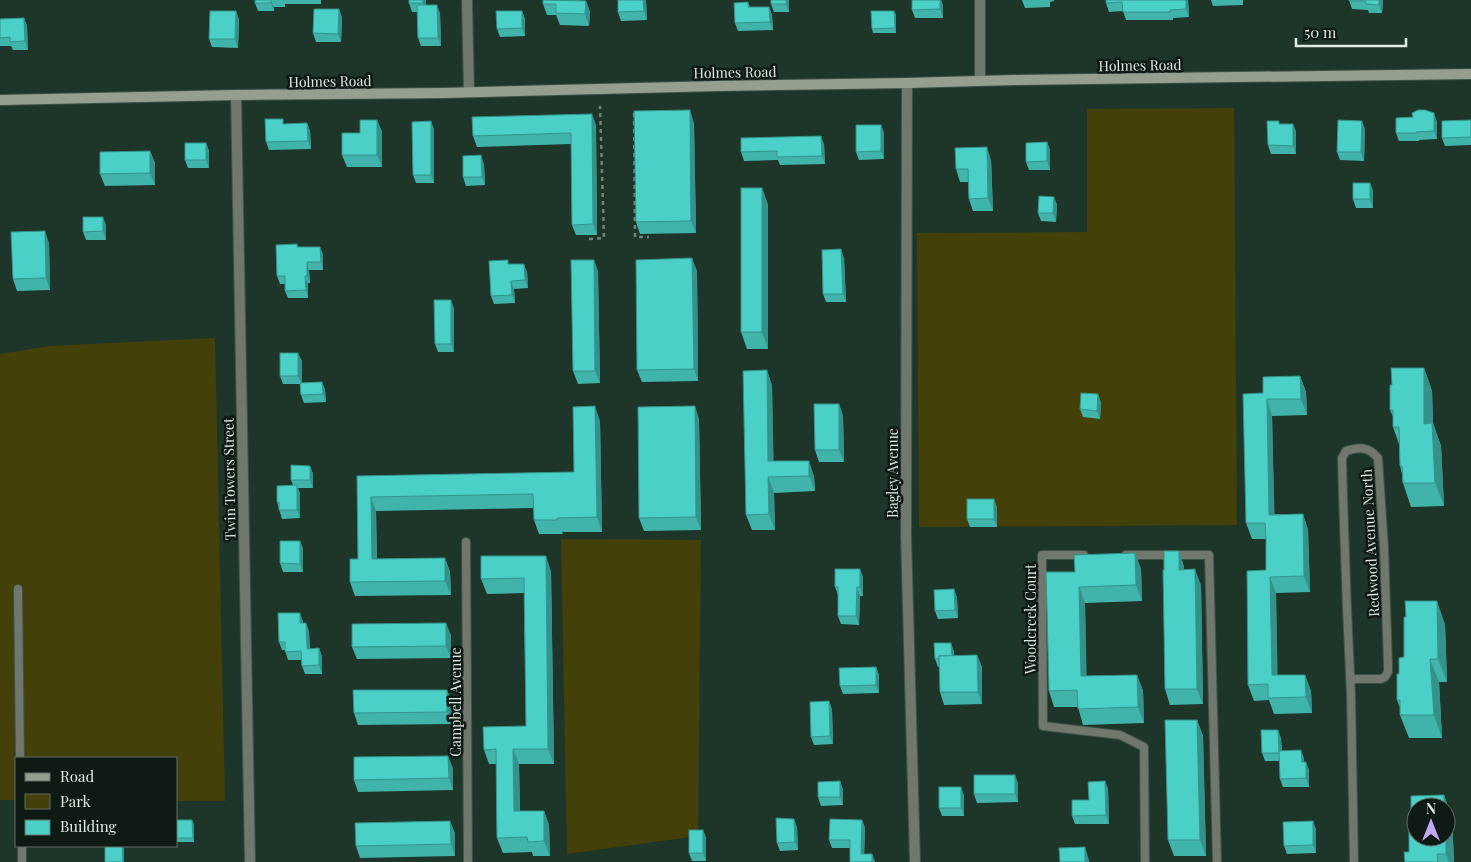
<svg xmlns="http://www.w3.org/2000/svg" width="1471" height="862" viewBox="0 0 1471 862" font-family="'Playfair Display',serif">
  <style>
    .green { fill: #434009 }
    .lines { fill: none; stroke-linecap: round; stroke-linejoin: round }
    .service-casing { stroke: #3d5247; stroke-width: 10 }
    .minor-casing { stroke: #3d5247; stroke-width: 12 }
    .secondary-casing { stroke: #3d5247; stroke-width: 12 }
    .path { stroke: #708379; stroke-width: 2.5; stroke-dasharray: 4 4; stroke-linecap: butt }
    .service { stroke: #70776d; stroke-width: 8 }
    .minor { stroke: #70776d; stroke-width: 10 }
    .secondary { stroke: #959f8f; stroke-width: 10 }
    .wall { fill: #40b3ab }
    .shaded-wall { fill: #34928b }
    .building { fill: #4bd0c7; stroke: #34928b }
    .labels { text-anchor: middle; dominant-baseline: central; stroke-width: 5; stroke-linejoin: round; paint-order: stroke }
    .street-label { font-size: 14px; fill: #ddebe3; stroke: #101a15 }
  </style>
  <rect width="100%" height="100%" fill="#1e3529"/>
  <g class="green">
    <path d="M1234,108l3,417 -318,2 -2,-294 170,-1v-123z"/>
    <path d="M215,338l10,463h-49v-43h-160v42h-16v-446l49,-8z"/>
    <path d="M561,539l140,1 -3,296 -131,18z"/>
  </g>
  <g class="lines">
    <defs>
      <g id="service">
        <path d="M466,542l2,320"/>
        <path d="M1084,555h-42l1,171 77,9 24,12 1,115"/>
        <path d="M1126,555h83l8,307"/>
        <path d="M18,589l2,169"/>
        <path d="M1350,679h31l4,-2 3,-5v-8l-4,-117 -6,-89c-10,-12 -19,-11 -32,-7l-4,7c2,79 5,159 9,238l3,166"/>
        <path d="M22,846v16"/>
      </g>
      <g id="minor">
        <path d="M467,0l2,92"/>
        <path d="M980,81v-81"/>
        <path d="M907,83l-1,452 9,327"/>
        <path d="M236,95l14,767"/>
      </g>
      <path id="secondary" d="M0,100l236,-5 208,-2 274,-7 189,-3 108,-3 456,-6"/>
    </defs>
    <use href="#service" class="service-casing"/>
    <use href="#minor" class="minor-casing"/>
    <use href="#secondary" class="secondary-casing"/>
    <g class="path">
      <path d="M634,113l1,124h14"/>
      <path d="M589,239l15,-1 -4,-132"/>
    </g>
    <use href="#service" class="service"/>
    <use href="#minor" class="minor"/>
    <use href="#secondary" class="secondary"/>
  </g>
  <g class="wall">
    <path d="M255,0h66v4h-36v3h-11v4h-16l-3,-8z"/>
    <path d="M409,0h17v5l14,8 1,33h-20l-3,-8 -1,-26h-5l-3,-9z"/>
    <path d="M574,0l12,1 4,11 -1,14 -29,-1 -4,-10h-9l-4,-11z"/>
    <path d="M646,0l1,20 -26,1 -3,-9z"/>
    <path d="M789,0v12h-15l-3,-8z"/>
    <path d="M912,0h29l2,6v12h-28l-3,-8z"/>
    <path d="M1022,0h32v1l-4,1v5l-25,1z"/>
    <path d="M1106,0h82l1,17 -16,1v2h-47l-3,-9 -14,1 -3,-9z"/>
    <path d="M1211,0h32v5l-30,1z"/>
    <path d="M1349,0h34l-1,13h-13l-1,-3 -16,-1z"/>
    <path d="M748,2l2,5h19l3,8 1,15 -35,1 -3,-8z"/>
    <path d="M339,9l3,9 -1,24h-25l-3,-9z"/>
    <path d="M236,11l3,9 -1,28 -26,-1 -3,-8z"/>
    <path d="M522,11l3,8v17l-25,1 -3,-8z"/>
    <path d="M894,11l2,4v18h-23l-1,-4z"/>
    <path d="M24,18l3,8 1,24h-15l-2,-4h-11v-27z"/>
    <path d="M1413,117l24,5v17l-18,1v1h-20l-3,-8z"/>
    <path d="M377,120l5,12v35h-35l-5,-12 18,-22z"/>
    <path d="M1471,120v25l-26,1 -3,-8z"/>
    <path d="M431,121l3,9v53h-18l-3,-8z"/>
    <path d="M307,123l3,8 1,18 -42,1 -3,-8 19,-18z"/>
    <path d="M694,123l2,110 -56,1 -4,-12z"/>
    <path d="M1280,124h13l3,8v22h-25l-3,-9z"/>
    <path d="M596,125l1,110h-21l-4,-10 -1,-81 -94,3 -4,-11z"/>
    <path d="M881,125l3,8v26l-25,1 -3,-8z"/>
    <path d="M1365,129l-1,32 -24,-1 -3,-8z"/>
    <path d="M1047,142l3,8v20h-21l-3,-8z"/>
    <path d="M206,143l3,8v17h-21l-3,-8z"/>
    <path d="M824,144l1,20 -45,1 -2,-5 -34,1 -3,-9z"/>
    <path d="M150,151l5,12v22l-50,1 -5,-12z"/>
    <path d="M991,160l2,51h-20l-4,-12 -1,-17h-8l-4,-13z"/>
    <path d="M484,164l1,21 -19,1 -3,-9z"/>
    <path d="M1370,183l3,8v17h-17l-3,-9z"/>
    <path d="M762,188l6,17v144h-21l-6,-17z"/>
    <path d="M1054,197l3,8 -1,17 -15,-1 -3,-8z"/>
    <path d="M106,225v15h-20l-3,-8z"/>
    <path d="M49,243l1,47 -33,1 -4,-12z"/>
    <path d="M297,244l1,3 25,7v16h-14l1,13h-2v15h-20l-3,-7v-7h-5l-3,-8z"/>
    <path d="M844,258l2,44h-20l-3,-8z"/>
    <path d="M594,260l4,12 2,111 -22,1 -5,-13z"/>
    <path d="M510,264l17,8 1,16 -14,1 1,14 -21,1 -3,-8z"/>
    <path d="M697,271l1,110 -56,1 -5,-12z"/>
    <path d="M454,308v44h-16l-3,-8z"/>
    <path d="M302,361v22l20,-1 3,8 1,12 -22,1 -3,-8 -1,-11h-17l-3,-8z"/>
    <path d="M1424,368l8,23 1,32 8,23 3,60 -33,1 -8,-24 -1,-9 -2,-8 -1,-22 -6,-17v-10l-3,-7 2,-25z"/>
    <path d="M767,370l5,16 1,75 41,15 1,15 -41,2 1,37h-23l-6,-15z"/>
    <path d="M1300,376l6,16 1,23 -35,1 2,98h29l5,16 2,62 -34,1 1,82h28l6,16 1,22 -38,1 -5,-14 -15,1 -6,-16 18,-115v-31h-14l-6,-16 17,-130z"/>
    <path d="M1101,402l-1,17 -17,-2 -3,-8z"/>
    <path d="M839,404l4,12 1,46h-25l-4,-12z"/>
    <path d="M699,419l2,111 -57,1 -5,-13z"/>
    <path d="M600,421l2,111h-40l1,2h-24l-5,-14v-12l-158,3 1,48 68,-1 5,14 1,23 -96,1 -5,-14 8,-23 -1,-83 217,-4z"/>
    <path d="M310,466l3,8v14h-15l2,6v24l-18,1 -5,-17 16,-17 -2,-5z"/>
    <path d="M997,507v20h-27l-3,-8z"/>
    <path d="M300,541l3,8v23h-20l-3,-9z"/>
    <path d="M1179,551l5,16v3l17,15 2,119 -33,1 -5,-16 -1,-119z"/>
    <path d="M1135,553l6,16 1,32 -57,2 1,73 51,-1 6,16 1,32 -61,2 -5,-18h-24l-5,-16 26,-119z"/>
    <path d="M551,571l3,193h-35l1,47h24l5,14 1,31h-17l-1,-4 -29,1 -6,-15 -1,-74h-7l-5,-14 42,-24 -2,-133 -37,1 -6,-15z"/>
    <path d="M863,577v19h-3l-1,29 -18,-1 -3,-8v-21l-3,-8z"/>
    <path d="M954,589l3,9 1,20 -20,1 -3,-8z"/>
    <path d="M303,621v2h3l3,9 1,17 9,-1 3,9v17h-17l-3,-8 -1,-6h-13l-3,-10h-3l-3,-8z"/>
    <path d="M1445,624l2,58h-8l3,56h-33l-9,-23v-7l-3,-8 2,-26 5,-17z"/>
    <path d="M451,635v23l-94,1 -5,-12z"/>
    <path d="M954,651v5l23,-1 5,12v37l-38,1 -4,-13v-25h-2l-3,-8z"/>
    <path d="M876,667l3,8v18l-36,1 -3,-8z"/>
    <path d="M829,701l3,9 1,34 -19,1 -3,-8z"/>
    <path d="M452,702v22l-94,1 -4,-12z"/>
    <path d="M1197,720l6,16 3,120h-32l-6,-16z"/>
    <path d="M1281,738l1,13 22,7v4l5,8v17h-26l-3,-8v-18h-15l-3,-8z"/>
    <path d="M453,768v22l-95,2 -4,-12z"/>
    <path d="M840,781l3,9v15l-22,1 -3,-9z"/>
    <path d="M1105,781l3,8 1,35h-34l-3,-8 17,-16z"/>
    <path d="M1018,783v19l-41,1 -3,-9z"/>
    <path d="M964,795v21h-22l-3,-8z"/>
    <path d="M1444,795l8,23 2,44h-49l4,-10 2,-40z"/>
    <path d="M176,820l18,4v18h-18z"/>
    <path d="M862,820l3,8 -1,26h8l3,8h-25v-14h-18l-3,-8z"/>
    <path d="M450,821l5,13v22l-95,2 -4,-12z"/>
    <path d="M1313,821l3,9v23l-29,1 -3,-8z"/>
    <path d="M797,827l1,23 -18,1 -3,-8z"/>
    <path d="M703,830l3,8v23h-14l-3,-8z"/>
  </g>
  <g class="shaded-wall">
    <path d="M271,0l3,7v4l-3,-8z"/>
    <path d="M423,0h3v11l-3,-8z"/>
    <path d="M643,0h3l1,20 -3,-9z"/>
    <path d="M786,0h3v12l-3,-8z"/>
    <path d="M940,0h1l2,6v12l-3,-9z"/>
    <path d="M1186,0h2l1,17 -3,-8z"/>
    <path d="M1379,0h4l-1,13 -3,-8z"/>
    <path d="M586,1l4,11 -1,14 -4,-12z"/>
    <path d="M437,5l3,8 1,33 -3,-8z"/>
    <path d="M769,7l3,8 1,15 -3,-8z"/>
    <path d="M339,9l3,9 -1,24 -3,-8z"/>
    <path d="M236,11l3,9 -1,28 -3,-9z"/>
    <path d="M522,11l3,8v17l-3,-8z"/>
    <path d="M894,11l2,4v18l-1,-5z"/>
    <path d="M24,18l3,8 1,24 -3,-9z"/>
    <path d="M690,110l4,13 2,110 -5,-12z"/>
    <path d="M1434,113l3,9v17l-3,-8z"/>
    <path d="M592,114l4,11 1,110 -4,-11z"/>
    <path d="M377,120l5,12v35l-5,-12z"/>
    <path d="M431,121l3,9v53l-3,-8z"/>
    <path d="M1362,121l3,8 -1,32 -3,-9z"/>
    <path d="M307,123l3,8 1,18 -3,-8z"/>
    <path d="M1293,124l3,8v22l-3,-8z"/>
    <path d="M881,125l3,8v26l-3,-8z"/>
    <path d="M821,136l3,8 1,20 -3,-8z"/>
    <path d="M1047,142l3,8v20l-3,-9z"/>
    <path d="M206,143l3,8v17l-3,-8z"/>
    <path d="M987,147l4,13 2,51 -5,-13z"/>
    <path d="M150,151l5,12v22l-5,-12z"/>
    <path d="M481,155l3,9 1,21 -3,-8z"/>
    <path d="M1370,183l3,8v17l-3,-9z"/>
    <path d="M762,188l6,17v144l-6,-17z"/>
    <path d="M1054,197l3,8 -1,17 -3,-9z"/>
    <path d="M103,217l3,8v15l-3,-9z"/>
    <path d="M45,231l4,12 1,47 -4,-12z"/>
    <path d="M320,247l3,7v16l-2,-8z"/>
    <path d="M841,249l3,9 2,44 -3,-8z"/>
    <path d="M692,258l5,13 1,110 -4,-12z"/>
    <path d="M594,260l4,12 2,111 -5,-12z"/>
    <path d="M307,262l2,8 1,13 -3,-7z"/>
    <path d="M524,264l3,8 1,16 -3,-8z"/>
    <path d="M305,276l3,7v15l-2,-8z"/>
    <path d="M511,281l3,8 1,14 -3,-8z"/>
    <path d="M451,300l3,8v44l-3,-8z"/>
    <path d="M298,353l4,8v23l-4,-8z"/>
    <path d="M1424,368l8,23 1,32 8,23 3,60 -9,-23 -11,-59z"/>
    <path d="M767,370l5,16 2,91 -6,-16z"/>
    <path d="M1300,376l6,16 1,23 -6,-16z"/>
    <path d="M322,382l3,8 1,12 -3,-8z"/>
    <path d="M1098,394l3,8 -1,17 -3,-8z"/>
    <path d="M1267,399l5,17 3,115 -6,-16z"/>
    <path d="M839,404l4,12 1,46 -5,-12z"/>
    <path d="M595,406l5,15 2,111 -5,-15z"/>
    <path d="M695,406l4,13 2,111 -5,-13z"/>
    <path d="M809,461l5,15 1,15 -6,-15z"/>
    <path d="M310,466l3,8v14l-3,-8z"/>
    <path d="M768,477l6,16 1,37 -6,-16z"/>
    <path d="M297,485l3,9v24l-3,-8z"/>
    <path d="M371,497l5,14 1,62 -5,-14z"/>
    <path d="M994,499l3,8v20l-3,-8z"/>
    <path d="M1303,514l5,16 2,62 -6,-16z"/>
    <path d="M300,541l3,8v23l-3,-8z"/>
    <path d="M1179,551l5,16v18l-5,-15z"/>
    <path d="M1135,553l6,16 1,32 -6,-16z"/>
    <path d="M546,556l5,15 3,193 -6,-15z"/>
    <path d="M445,558l5,14 1,23 -6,-14z"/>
    <path d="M860,569l3,8v19l-3,-9z"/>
    <path d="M1195,569l6,16 2,119 -6,-15z"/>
    <path d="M1270,577l6,16 2,98 -6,-16z"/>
    <path d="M857,587l3,9 -1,29 -3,-9z"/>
    <path d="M1079,587l6,16 2,89 -6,-16z"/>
    <path d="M954,589l3,9 1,20 -3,-8z"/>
    <path d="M1437,601l8,23 2,58 -9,-23z"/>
    <path d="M300,613l3,8v11l-3,-9z"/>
    <path d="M306,623l3,9 1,25 -3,-8z"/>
    <path d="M446,623l5,12v23l-5,-12z"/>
    <path d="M951,643l3,8 1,15 -3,-8z"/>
    <path d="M319,648l3,9v17l-3,-9z"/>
    <path d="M977,655l5,12v37l-4,-12z"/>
    <path d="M1430,659l9,23 3,56 -8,-23z"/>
    <path d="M876,667l3,8v18l-3,-8z"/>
    <path d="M1137,675l6,16 1,32 -6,-16z"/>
    <path d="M1305,675l6,16 1,22 -6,-16z"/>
    <path d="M447,690l5,12v22l-5,-12z"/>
    <path d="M829,701l3,9 1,34 -3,-8z"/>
    <path d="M1197,720l6,16 3,120 -6,-16z"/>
    <path d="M1278,730l3,8 1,23 -3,-8z"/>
    <path d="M513,749l6,15 1,62 -6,-15z"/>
    <path d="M1301,750l3,8 1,12 -3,-8z"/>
    <path d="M448,756l5,12v22l-4,-12z"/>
    <path d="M1306,762l3,8v17l-3,-9z"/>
    <path d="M1015,775l3,8v19l-3,-8z"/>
    <path d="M840,781l3,9v15l-3,-8z"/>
    <path d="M1105,781l3,8 1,35 -3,-9z"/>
    <path d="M961,787l3,8v21l-3,-8z"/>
    <path d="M1444,795l8,23 2,44h-5l-3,-8v-47h-2z"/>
    <path d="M544,811l5,14 1,31 -6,-15z"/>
    <path d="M794,819l3,8 1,23 -3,-8z"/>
    <path d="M192,820l2,4v18l-1,-4z"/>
    <path d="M862,820l3,8 -1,34 -3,-8z"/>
    <path d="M450,821l5,13v22l-4,-12z"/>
    <path d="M1313,821l3,9v23l-3,-8z"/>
    <path d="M703,830l3,8v23l-3,-8z"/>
    <path d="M122,846h2v16h-1z"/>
    <path d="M1085,847l4,13v2h-4z"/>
    <path d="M872,854l3,8h-3z"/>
  </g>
  <g class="building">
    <rect x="255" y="0" width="16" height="3"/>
    <rect x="409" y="0" width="14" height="3"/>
    <path d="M543,0l43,1 -1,13 -29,-1v-9h-13z"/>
    <path d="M618,0h25l1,11 -26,1z"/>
    <rect x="771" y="0" width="15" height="4"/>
    <path d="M912,0h28v9l-28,1z"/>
    <path d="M1106,0h80v9l-16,1v2h-47l-1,-10 -16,1z"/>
    <path d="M1349,0h30v5l-13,-1v-3h-17z"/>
    <path d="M748,2v5h21l1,15 -35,1 -1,-20z"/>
    <path d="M417,5h20l1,33h-20z"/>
    <path d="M314,9h25l-1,25 -25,-1z"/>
    <path d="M210,11h26l-1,28h-26z"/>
    <path d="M496,11h26v17l-25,1z"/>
    <path d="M871,11h23l1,17 -23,1z"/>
    <path d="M24,18l1,23 -15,1v-5l-10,1v-19z"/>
    <path d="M690,110l1,111 -55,1 -2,-111z"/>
    <path d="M1418,110h7l9,3v18l-18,1v1h-20v-15l17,-1 -1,-4z"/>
    <path d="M592,114l1,110 -21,1 -1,-92 -98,3 -1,-19z"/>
    <path d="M265,119h18v5l24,-1 1,18 -42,1z"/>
    <path d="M360,120h17v35h-35v-22h18z"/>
    <path d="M1338,120l24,1 -1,31h-24z"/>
    <path d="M1471,120v17l-29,1v-17z"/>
    <path d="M431,121v54h-18l-1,-53z"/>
    <path d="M1267,121h12v3h14v22l-25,-1z"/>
    <path d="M856,125h25v26l-25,1z"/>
    <path d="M821,136l1,20 -45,1v-6l-36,1v-14z"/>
    <path d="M1047,142v19l-21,1v-19z"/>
    <rect x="185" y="143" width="21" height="17"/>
    <path d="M987,147l1,51 -19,1 -1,-30h-12l-1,-21z"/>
    <path d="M150,151v22l-50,1v-22z"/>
    <path d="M481,155l1,22h-19v-21z"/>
    <rect x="1353" y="183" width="17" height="16"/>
    <rect x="741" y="188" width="21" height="144"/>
    <path d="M1039,196l15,1 -1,16h-15z"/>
    <path d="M83,217h20v14l-20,1z"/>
    <path d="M45,231l1,47 -33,1 -2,-47z"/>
    <path d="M297,244v3h23l1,15h-14v14h-2l1,14 -21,1v-15h-8l-1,-31z"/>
    <path d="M841,249l2,45h-20l-1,-44z"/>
    <path d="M692,258l2,111 -57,1 -1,-110z"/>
    <path d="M508,260v4h16l1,16 -14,1 1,14 -21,1 -2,-35z"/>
    <path d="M571,260h23l1,111h-22z"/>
    <path d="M434,300h17v44h-16z"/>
    <rect x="280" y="353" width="18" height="23"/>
    <path d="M1391,368h33v56l8,-1 3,60h-32l-1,-17h-2l-1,-39h-6v-17h-3v-25h2z"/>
    <path d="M767,370l1,91h41v15l-41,1 1,37 -23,1 -3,-144z"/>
    <path d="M1300,376l1,23h-34l2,116 34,-1 1,62 -34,1 2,98h33l1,22 -38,1v-14l-20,1 -1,-114 19,-1v-32l-1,-15h-19l-3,-129 20,-1v-16z"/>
    <path d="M322,382l1,12 -22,1 -1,-12z"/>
    <path d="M1081,393l17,1 -1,17 -17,-2z"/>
    <path d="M814,404h25v46h-24z"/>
    <path d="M595,406l2,111 -40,1v2h-23l-1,-26 -162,3 1,62 73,-1v23l-95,1v-23h8l-1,-83 217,-4 -1,-65z"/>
    <path d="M695,406l1,111 -57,1 -1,-111z"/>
    <path d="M291,465l19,1v14h-19z"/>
    <path d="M297,485v25h-18v-8h-2v-16z"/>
    <rect x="967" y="499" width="27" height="20"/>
    <path d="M280,541h20v23l-20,-1z"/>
    <path d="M1164,551h15v19l16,-1 2,120h-32l-2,-119h1z"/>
    <path d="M1135,553l1,32 -57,2 2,89 56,-1 1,32 -60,2 -1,-19 -28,1 -3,-119h29l-1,-17z"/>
    <path d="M481,556h65l2,193h-35l1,62h30v30l-16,1 -1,-5 -30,1 -1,-89 -12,1 -1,-23 43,-1 -2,-148 -43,1z"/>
    <path d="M835,569h25v18h-3l-1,29h-18v-29h-3z"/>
    <path d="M954,589l1,21 -20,1 -1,-21z"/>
    <path d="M1405,601h32l1,58h-8l4,56h-34v-15h-3v-26h2v-16l5,-1v-40h2z"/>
    <path d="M278,613h22v10h6l1,26 12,-1v17l-17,1 -1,-15 -16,1v-10h-6z"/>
    <path d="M446,623v23l-94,1v-23z"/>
    <path d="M934,643h17l1,13h-13v2l-4,1z"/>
    <path d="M977,655l1,37h-38l-1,-36z"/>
    <path d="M876,667v18l-36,1 -1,-18z"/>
    <path d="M353,690h94v22l-93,1z"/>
    <path d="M829,701l1,35 -19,1 -1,-35z"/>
    <path d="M1165,720h32l3,120h-32z"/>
    <path d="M1261,730h17l1,23h-17z"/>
    <path d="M1301,750l1,12h4v16l-26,1 -1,-28z"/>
    <path d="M448,756l1,22 -95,2v-23z"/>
    <rect x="974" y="775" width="41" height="19"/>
    <path d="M840,781v16h-22v-15z"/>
    <path d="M1105,781l1,34 -34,1v-16h17l-1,-18z"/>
    <rect x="939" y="787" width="22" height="21"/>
    <path d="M1444,795v12h-28v30h30v17h-9l1,8h-33l-1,-10h5v-39l2,-1v-16z"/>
    <path d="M776,818l18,1 1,23 -18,1z"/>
    <path d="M830,819l32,1 -1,34h11v8h-22v-22h-21z"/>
    <path d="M176,820h16l1,18h-17z"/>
    <path d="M450,821l1,23 -95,2 -1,-23z"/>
    <path d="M1313,821v24l-29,1 -1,-24z"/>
    <rect x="689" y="830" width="14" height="23"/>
    <path d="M105,846h17l1,16h-18z"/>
    <path d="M1085,847v15h-25l-1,-14z"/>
  </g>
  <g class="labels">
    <g class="street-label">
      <text transform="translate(1140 65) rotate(-1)">Holmes Road</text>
      <text transform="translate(735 72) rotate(-1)">Holmes Road</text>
      <text transform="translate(330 81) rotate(-1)">Holmes Road</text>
      <text transform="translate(892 473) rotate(-90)">Bagley Avenue</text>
      <text transform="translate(229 479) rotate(-91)">Twin Towers Street</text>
      <text transform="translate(1370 543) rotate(-93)">Redwood Avenue North</text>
      <text transform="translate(1030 619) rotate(-90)">Woodcreek Court</text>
      <text transform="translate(455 702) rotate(-90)">Campbell Avenue</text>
    </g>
  </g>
  <rect x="15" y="757" width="162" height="90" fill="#101a15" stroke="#626e67"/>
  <rect x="25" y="773" width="25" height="8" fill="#959f8f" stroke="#626e67"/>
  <text x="60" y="782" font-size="15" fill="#ddebe3">Road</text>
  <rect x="25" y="794" width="25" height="15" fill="#434009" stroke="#626e67"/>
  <text x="60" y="807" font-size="15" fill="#ddebe3">Park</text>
  <rect x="25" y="820" width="25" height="15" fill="#4bd0c7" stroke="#626e67"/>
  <text x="60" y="832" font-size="15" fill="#ddebe3">Building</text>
  <g transform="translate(1431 822)"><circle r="24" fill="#101a15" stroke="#626e67"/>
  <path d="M0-4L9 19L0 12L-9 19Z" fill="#c1a8f3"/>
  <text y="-8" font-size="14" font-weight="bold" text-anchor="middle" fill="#ddebe3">N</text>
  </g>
  <path d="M1296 38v8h110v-8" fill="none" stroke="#ddebe3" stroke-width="2.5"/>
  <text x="1304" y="38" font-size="15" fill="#ddebe3" stroke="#101a15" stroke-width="4" paint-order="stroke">50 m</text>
</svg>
